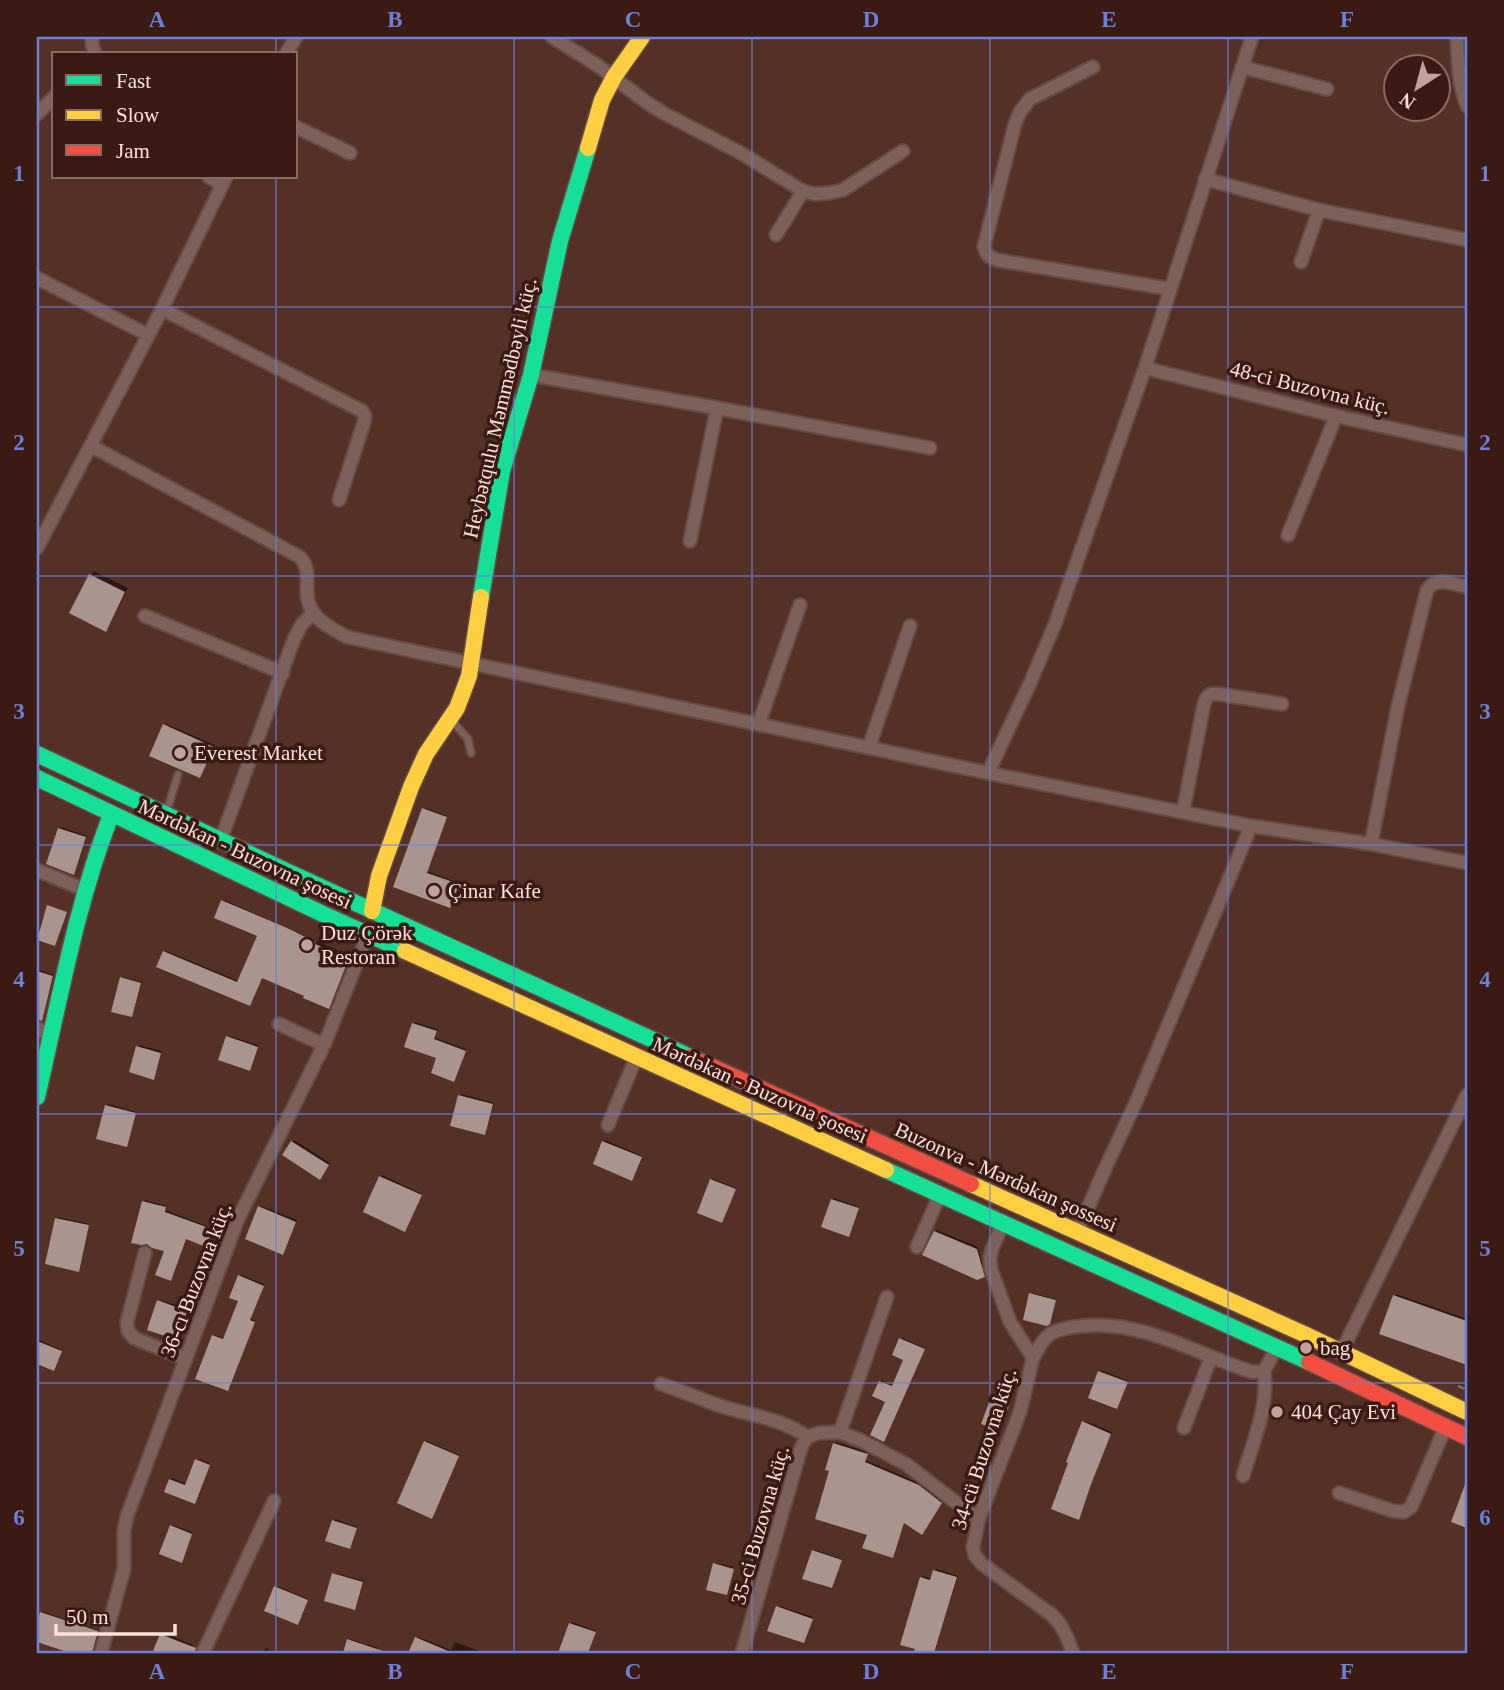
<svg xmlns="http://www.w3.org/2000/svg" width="1504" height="1690" viewBox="0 0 1504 1690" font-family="Georgia,serif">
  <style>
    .shadow { fill: #0007 }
    .building { fill: #a9948e }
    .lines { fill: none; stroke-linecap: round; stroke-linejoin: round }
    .lane-casing { stroke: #664b44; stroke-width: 10 }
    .street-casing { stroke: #664b44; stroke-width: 16 }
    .fast-casing { stroke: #664b44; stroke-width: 19 }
    .slow-casing { stroke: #664b44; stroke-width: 19 }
    .jam-casing { stroke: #664b44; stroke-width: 19 }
    .path { stroke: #856c66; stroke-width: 2.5; stroke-dasharray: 7 3.5; stroke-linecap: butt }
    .lane { stroke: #7c6059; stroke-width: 6 }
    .street { stroke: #7c6059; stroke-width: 12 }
    .fast { stroke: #16e098; stroke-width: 16 }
    .slow { stroke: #ffcf43; stroke-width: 16 }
    .jam { stroke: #f24e42; stroke-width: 16 }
    .grid { fill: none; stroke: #6b81d9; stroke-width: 2; stroke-opacity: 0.55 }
    .poi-dot { fill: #c2a39b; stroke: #3a1a12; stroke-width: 2.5 }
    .labels { text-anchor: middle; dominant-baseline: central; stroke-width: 7; stroke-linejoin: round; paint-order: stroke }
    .street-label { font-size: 21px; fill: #fce1da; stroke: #3a1a12 }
    .poi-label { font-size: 21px; fill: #fce1da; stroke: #3a1a12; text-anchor: start }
    .neatline { fill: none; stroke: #6b81d9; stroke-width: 2.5 }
    .grid-label { font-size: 23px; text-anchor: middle; font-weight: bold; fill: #6b81d9 }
  </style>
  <rect width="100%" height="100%" fill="#553026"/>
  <g class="shadow">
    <path d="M94,571l34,17 -19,38 -4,3 -14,-54z"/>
    <path d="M166,724l49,21 -15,31 -35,-51z"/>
    <path d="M425,808l22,8 -20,55 32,12 -8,21 -56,-18z"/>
    <path d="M61,827l26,9 -12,36 -16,-43z"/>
    <path d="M224,900l126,56 -20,49 -68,-29 -11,27 -87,-51 2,-1 73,30 20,-46 -37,-34z"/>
    <path d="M37,969l17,6 -12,44 -5,-1z"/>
    <path d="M123,977l19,5 -10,33 -10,-37z"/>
    <path d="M415,1022l23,8 -3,8 31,11 -11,29 -41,-54z"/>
    <path d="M229,1036l29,9 -7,23 -23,-31z"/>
    <path d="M139,1045l23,6 -7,25 -24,-5z"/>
    <path d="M461,1094l33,9 -10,30 -24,-37z"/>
    <path d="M108,1104l28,8 -9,33 -20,-39z"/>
    <path d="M294,1140l36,23 -10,14 -35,-22z"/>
    <path d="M605,1140l37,16 -9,21 -29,-35z"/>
    <path d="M382,1175l40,19 -16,35 -41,-17z"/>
    <path d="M713,1179l23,9 -13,32 -11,-40z"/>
    <path d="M834,1198l25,9 -9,27 -18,-35z"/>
    <path d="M145,1200l21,6 -1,4 47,18 -5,15 -21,-5 -20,12 -22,-48z"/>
    <path d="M261,1206l36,14 -13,31 -24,-44z"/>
    <path d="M58,1217l31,7 -10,44 -22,-49z"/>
    <path d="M937,1230l41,17 7,27 -1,2 -49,-44z"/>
    <path d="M241,1275l23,9 -14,35 5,1 -26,68 -16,-52 2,-1 10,4 15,-39v-24z"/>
    <path d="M1032,1293l24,6 -5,22 -20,-27z"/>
    <path d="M1396,1294l71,25v44l-86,-30z"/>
    <path d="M160,1300l28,9 -11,29 -18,-37z"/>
    <path d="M902,1338l23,10 -40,91 2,-38 -7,-19 1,-2 13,6 11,-27 -4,-20z"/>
    <path d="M37,1339l25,11 -9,19 -16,-7z"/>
    <path d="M1101,1370l27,11 -10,25 -28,-9z"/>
    <path d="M994,1396l16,6 -10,25 -17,-4z"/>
    <path d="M1085,1421l27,11 -21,51 -8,-61z"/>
    <path d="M427,1441l32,14 -26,60 -8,-73z"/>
    <path d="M836,1442l32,10 -3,8 56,24 21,17 -19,30 -19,-9 -35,12 -38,-64z"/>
    <path d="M198,1459l12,4 -14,38 -26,-21 2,-2 15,6z"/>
    <path d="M335,1519l22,8 -7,20 -16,-26z"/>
    <path d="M173,1525l19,7 -9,27 -12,-33z"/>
    <path d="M815,1550l27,9 -10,27 -19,-35z"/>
    <path d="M716,1563l18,4 -8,26 -11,-29z"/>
    <path d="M936,1569l22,7 -24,77h-19l7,-75 1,-2 9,3z"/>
    <path d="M335,1573l29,8 -8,26 -23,-33z"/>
    <path d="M277,1586l31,13 -9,22 -23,-34z"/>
    <path d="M779,1606l34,11 -9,24 -27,-34z"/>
    <path d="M43,1612l55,18 -6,23h-17l-38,-12v-13z"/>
    <path d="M572,1622l24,9 -8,22h-18l-9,-3z"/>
    <path d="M163,1633l30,12 -3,8h-36z"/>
    <path d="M418,1637l33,13 4,-8 22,8 -1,3h-66z"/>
    <path d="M350,1639l28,9 -2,5h-31z"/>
    <path d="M266,1648l10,5h-14z"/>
  </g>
  <g class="building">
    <path d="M89,574l36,18 -19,40 -37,-19z"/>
    <path d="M163,724l51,23 -14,31 -51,-22z"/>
    <path d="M422,808l25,9 -20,56 32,11 -9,24 -57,-21z"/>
    <path d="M58,828l28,9 -12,38 -28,-11z"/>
    <path d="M221,900l64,27 31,15 -1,2 34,14 -20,51 -26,-11 1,-2 -42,-18 -12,28 -94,-39 7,-16 74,31 20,-46 -43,-18z"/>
    <path d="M47,905l20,7 -12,34 -18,-6z"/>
    <path d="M37,971l16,5 -11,45 -5,-2z"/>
    <path d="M120,977l21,6 -9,34 -21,-5z"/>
    <path d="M412,1023l25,8 -3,8 32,12 -12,31 -23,-9 5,-15 -32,-11z"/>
    <path d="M226,1036l32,11 -8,24 -32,-11z"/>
    <path d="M136,1046l25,7 -7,27 -25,-8z"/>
    <path d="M458,1095l35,9 -8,31 -35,-9z"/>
    <path d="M105,1105l31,8 -9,34 -31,-8z"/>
    <path d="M291,1141l38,24 -9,15 -38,-25z"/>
    <path d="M602,1141l40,16 -10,24 -39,-17z"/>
    <path d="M379,1176l43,19 -17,37 -42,-20z"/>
    <path d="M710,1179l26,10 -14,34 -25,-10z"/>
    <path d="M831,1199l28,9 -10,29 -28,-10z"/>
    <path d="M142,1201l24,6 -1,5 47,17 -6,18 -20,-8 -15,42 -16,-6 9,-24 -12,-3 -5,-4 -6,1 -10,-2z"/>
    <path d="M258,1206l38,16 -13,33 -38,-16z"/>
    <path d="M55,1218l34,7 -10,47 -34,-8z"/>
    <path d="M934,1231l43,18 8,28 -8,3 -55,-25z"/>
    <path d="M238,1275l26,11 -14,34 5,2 -27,69 -33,-12 17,-44 11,4 15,-38 -9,-3z"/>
    <path d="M1029,1293l27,7 -6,24 -3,2 -24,-6z"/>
    <path d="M1393,1295l74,26v44l-88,-31z"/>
    <path d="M157,1300l30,11 -10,29 -30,-10z"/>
    <path d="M899,1338l26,11 -41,93 -14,-7 15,-33 -13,-6 7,-15 13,5 11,-26 -11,-5z"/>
    <path d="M37,1341l25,10 -8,20 -17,-7z"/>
    <path d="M1098,1371l30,11 -11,27 -29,-11z"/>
    <path d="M991,1397l19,7 -11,27 -18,-7z"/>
    <path d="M1082,1421l29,13 -21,53 -11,33 -28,-11 17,-46 -2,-1z"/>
    <path d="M424,1441l35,15 -27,63 -35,-16z"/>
    <path d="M833,1443l35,11 -3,8 54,23 23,18 -20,32 -18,-12 -11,35 -31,-10 5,-13 -52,-16 14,-48 -4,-1z"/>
    <path d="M195,1459l15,6 -15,39 -31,-12 5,-13 16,6z"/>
    <path d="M1466,1482h1v46l-16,-6z"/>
    <path d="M332,1520l25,8 -7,21 -25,-8z"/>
    <path d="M170,1525l22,9 -10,29 -23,-9z"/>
    <path d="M812,1550l30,10 -10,28 -30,-9z"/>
    <path d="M713,1563l21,6 -7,26 -21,-5z"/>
    <path d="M933,1570l24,7 -23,76h-21l2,-4 -15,-4 20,-68 10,3z"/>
    <path d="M332,1573l31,9 -8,28 -31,-9z"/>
    <path d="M274,1586l34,14 -10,25 -34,-14z"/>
    <path d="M776,1606l37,13 -9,24 -37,-12z"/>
    <path d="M40,1612l58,19 -6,22h-22l-33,-11v-19z"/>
    <path d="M569,1623l27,9 -8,21h-30z"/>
    <path d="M160,1634l36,14 -2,5h-42z"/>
    <path d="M415,1637l38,16h-45z"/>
    <path d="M347,1639l36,12v2h-40z"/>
  </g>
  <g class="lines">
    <defs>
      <g id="lane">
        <path d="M452,721l16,18 3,14"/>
        <path d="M167,810l11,-35"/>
      </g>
      <g id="street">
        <path d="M92,37v7l3,10"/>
        <path d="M552,37l45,28 49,37 19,12 74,38 64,39 12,3 14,-1 14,-3 60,-39"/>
        <path d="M1457,37c1,26 1,44 10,69"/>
        <path d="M286,54l10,-17"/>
        <path d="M1093,67l-63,32 -10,13 -5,12 -31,122c2,9 5,11 13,14l173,29"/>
        <path d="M1242,67l85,22"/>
        <path d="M37,114l17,-17"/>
        <path d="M296,127l54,26"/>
        <path d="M209,177l13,8"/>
        <path d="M1205,179l114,31 148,30"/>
        <path d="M776,235l27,-44"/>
        <path d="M1301,262l18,-52"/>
        <path d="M37,278l111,57"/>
        <path d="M162,309l200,102 3,5 -1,6 -25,78"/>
        <path d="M1145,368l191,48 131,29"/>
        <path d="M531,375l186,33 213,40"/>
        <path d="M91,446l209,111c9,11 7,19 7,32 -1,27 19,37 40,48l641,136 263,53 120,18 96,19"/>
        <path d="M1288,535l48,-119"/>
        <path d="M690,541l27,-133"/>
        <path d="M37,548l125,-239 64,-132"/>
        <path d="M145,616l138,57"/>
        <path d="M759,723l41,-118"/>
        <path d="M869,747l41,-121"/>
        <path d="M988,773l43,-92 24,-57 90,-256 107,-331"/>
        <path d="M1183,812l21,-108 3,-7 4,-3h8l63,10"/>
        <path d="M220,842l74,-203 8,-15 10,-10"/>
        <path d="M1371,844l27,-138 29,-116c9,-14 26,-6 40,-3"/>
        <path d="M37,870l48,20"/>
        <path d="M279,1024l45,21"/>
        <path d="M37,1028l14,8"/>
        <path d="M608,1125l28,-67"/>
        <path d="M1003,1223l-11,26 -2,9 1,11 19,53 23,36 -13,54 -41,106 -6,29 2,9 7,8 70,51c11,11 16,24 21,38"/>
        <path d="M1077,1233l27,-62 32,-69 115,-276"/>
        <path d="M917,1247l23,-53"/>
        <path d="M145,1253l-18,69 1,9 6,7 52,21"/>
        <path d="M1342,1351l125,-256"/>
        <path d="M1033,1358c5,-9 10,-20 19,-25 9,-5 21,-6 31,-7 60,-6 113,28 169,46l12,-1 13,-24"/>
        <path d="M661,1384c21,7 41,16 63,23 28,9 60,12 83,30"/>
        <path d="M1184,1428l27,-71"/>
        <path d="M840,1432l47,-135"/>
        <path d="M1243,1476c10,-34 26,-70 21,-105"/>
        <path d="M1339,1493l54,18 11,1 7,-5 35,-81"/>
        <path d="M101,1653l23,-84v-38l3,-15 111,-297 86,-174 38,-95 5,-16"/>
        <path d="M203,1653l71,-152"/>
        <path d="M742,1653l59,-205 6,-11 12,-4 21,-1 22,9 44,23 57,44 16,10"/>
      </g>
      <g id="fast">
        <path d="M481,597l21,-126 29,-96 29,-134 28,-93"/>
        <path d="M37,754l247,116 406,187"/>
        <path d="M37,778l288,137 80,36"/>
        <path d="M37,1097c22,-94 39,-192 74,-282"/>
        <path d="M886,1170l423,192"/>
      </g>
      <g id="slow">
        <path d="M588,148l14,-48 12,-23 28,-40"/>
        <path d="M372,911l7,-35 32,-89 15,-33 31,-46 12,-32 12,-79"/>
        <path d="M405,951l481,219"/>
        <path d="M971,1184l333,150 163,78"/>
      </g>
      <g id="jam">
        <path d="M690,1057l281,127"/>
        <path d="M1309,1362l158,75"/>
      </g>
    </defs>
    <use href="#lane" class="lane-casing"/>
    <use href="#street" class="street-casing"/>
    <use href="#fast" class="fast-casing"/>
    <use href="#slow" class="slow-casing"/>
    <use href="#jam" class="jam-casing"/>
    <path class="path" d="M1458,1386l9,4"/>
    <use href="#lane" class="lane"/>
    <use href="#street" class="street"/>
    <use href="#fast" class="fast"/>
    <use href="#slow" class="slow"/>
    <use href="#jam" class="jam"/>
  </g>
  <path class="grid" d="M276,37v17M514,37v1616M752,37v1616M990,37v1616M1228,37v1616M276,177v1476M37,307h1430M37,576h1430M37,845h1430M37,1114h1430M37,1383h1430"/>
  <g class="poi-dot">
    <circle cx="180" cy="753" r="7"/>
    <circle cx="434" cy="891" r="7"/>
    <circle cx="307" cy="945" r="7"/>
    <circle cx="1306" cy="1348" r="7"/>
    <circle cx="1277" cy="1412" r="7"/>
  </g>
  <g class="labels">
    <g class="street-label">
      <text transform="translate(1310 388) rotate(14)">48-ci Buzovna küç.</text>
      <text transform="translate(500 408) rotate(-77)">Heybətqulu Məmmədbəyli küç.</text>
      <text transform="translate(245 854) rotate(25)">Mərdəkan - Buzovna şosesi</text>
      <text transform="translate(760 1090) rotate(24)">Mərdəkan - Buzovna şosesi</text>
      <text transform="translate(1006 1177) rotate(24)">Buzonva - Mərdəkan şossesi</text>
      <text transform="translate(196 1280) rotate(-69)">36-cı Buzovna küç.</text>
      <text transform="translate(984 1449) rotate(-72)">34-cü Buzovna küç.</text>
      <text transform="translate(760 1525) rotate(-74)">35-ci Buzovna küç.</text>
    </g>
    <g class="poi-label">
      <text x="194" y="753">Everest Market</text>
      <text x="448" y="891">Çinar Kafe</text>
      <text x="321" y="933">Duz Çörək<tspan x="321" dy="24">Restoran</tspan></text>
      <text x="1320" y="1348">bag</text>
      <text x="1291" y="1412">404 Çay Evi</text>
    </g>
  </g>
  <rect width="1504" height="1690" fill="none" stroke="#3a1a12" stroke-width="77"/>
  <rect x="52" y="52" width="245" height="126" fill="#3a1a12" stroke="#886a62" stroke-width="2"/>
  <rect x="66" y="75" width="35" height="10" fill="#16e098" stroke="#886a62" stroke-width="2"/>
  <text x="116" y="88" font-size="21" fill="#fce1da">Fast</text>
  <rect x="66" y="110" width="35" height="10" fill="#ffcf43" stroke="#886a62" stroke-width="2"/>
  <text x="116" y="122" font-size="21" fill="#fce1da">Slow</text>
  <rect x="66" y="145" width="35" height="10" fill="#f24e42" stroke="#886a62" stroke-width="2"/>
  <text x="116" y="158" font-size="21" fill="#fce1da">Jam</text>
  <g transform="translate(1417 88) rotate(216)"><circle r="33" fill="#3a1a12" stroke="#886a62" stroke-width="2"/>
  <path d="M0-5L12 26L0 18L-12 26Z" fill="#c2a39b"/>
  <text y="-10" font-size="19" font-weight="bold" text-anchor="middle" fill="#fce1da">N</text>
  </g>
  <path d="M56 1624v10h119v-10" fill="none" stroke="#fce1da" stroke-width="3.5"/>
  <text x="66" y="1624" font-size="21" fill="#fce1da" stroke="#3a1a12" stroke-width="5" paint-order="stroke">50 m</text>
  <rect x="38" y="38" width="1428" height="1614" class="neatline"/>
  <g class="grid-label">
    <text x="157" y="27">A</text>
    <text x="395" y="27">B</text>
    <text x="633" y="27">C</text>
    <text x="871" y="27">D</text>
    <text x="1109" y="27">E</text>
    <text x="1347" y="27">F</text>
    <text x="19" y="181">1</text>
    <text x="1485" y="181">1</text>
    <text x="19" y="450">2</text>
    <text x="1485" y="450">2</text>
    <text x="19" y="719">3</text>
    <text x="1485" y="719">3</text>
    <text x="19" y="987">4</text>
    <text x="1485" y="987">4</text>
    <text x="19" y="1256">5</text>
    <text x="1485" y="1256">5</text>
    <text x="19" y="1525">6</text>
    <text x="1485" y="1525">6</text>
    <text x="157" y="1679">A</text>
    <text x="395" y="1679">B</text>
    <text x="633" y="1679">C</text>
    <text x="871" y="1679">D</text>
    <text x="1109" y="1679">E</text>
    <text x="1347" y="1679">F</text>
  </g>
</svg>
